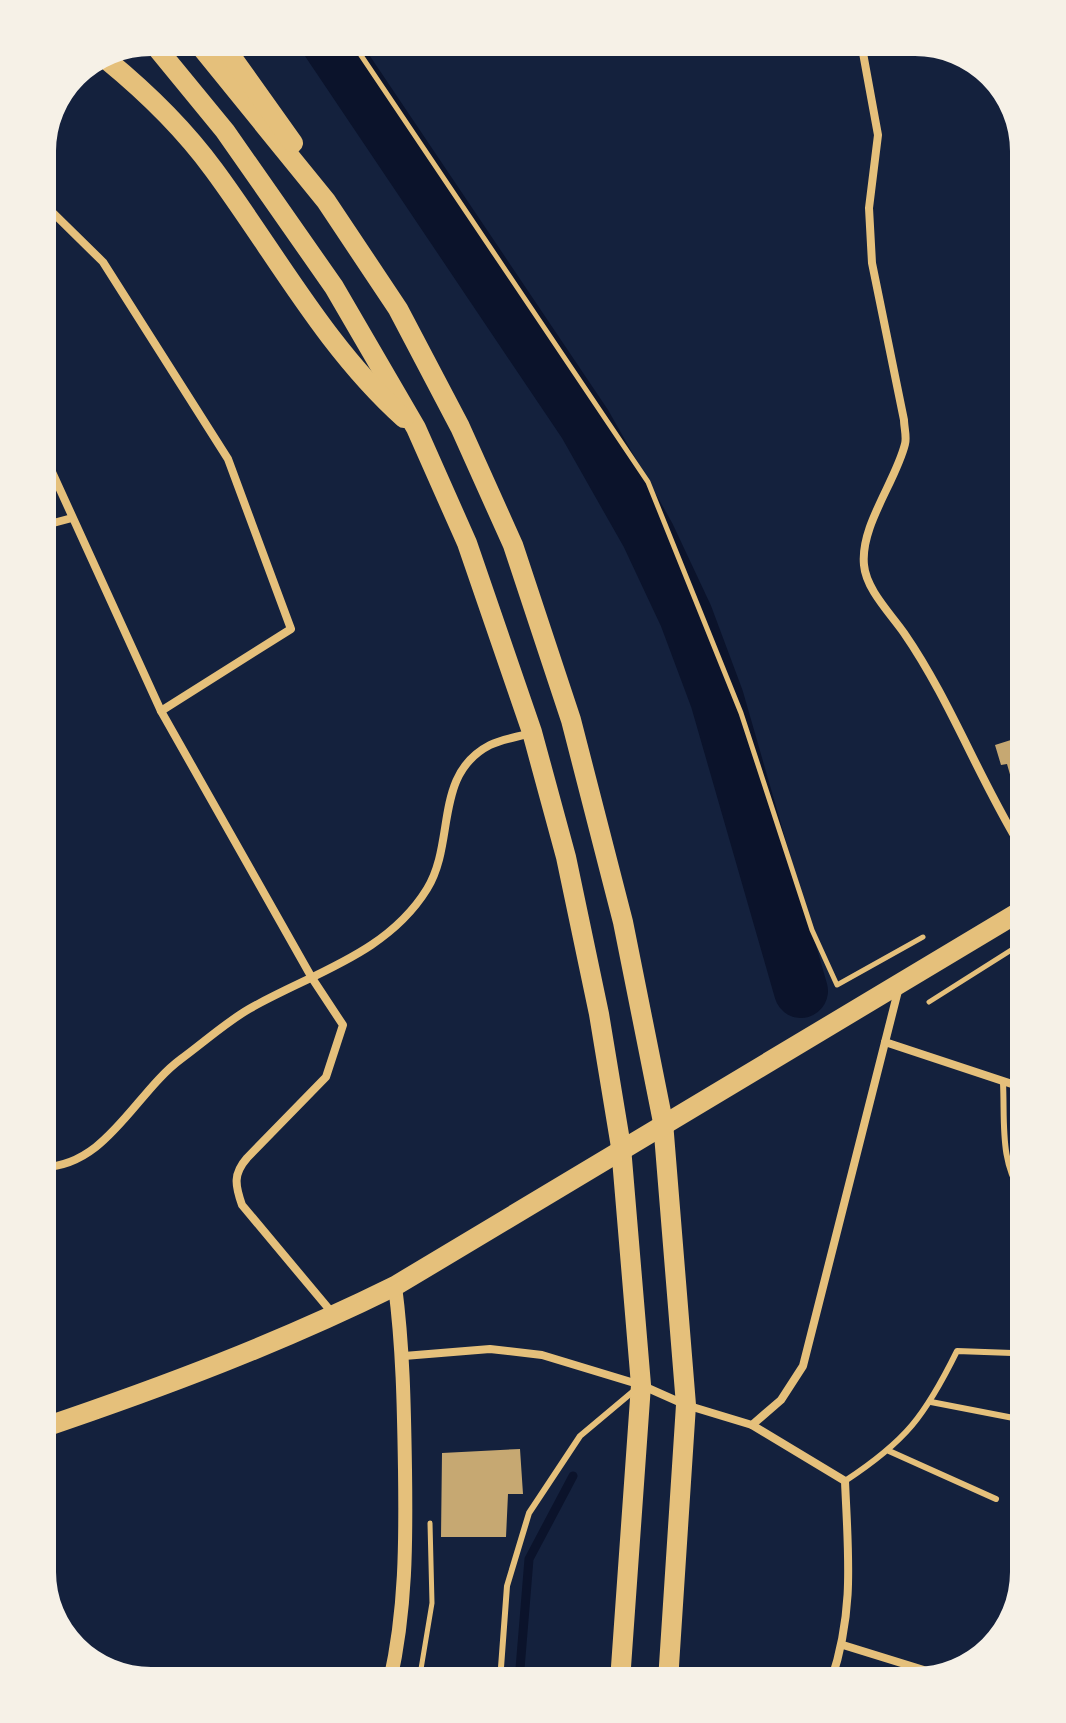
<svg xmlns="http://www.w3.org/2000/svg" width="1066" height="1723" viewBox="0 0 1066 1723" font-family="'DM Sans',sans-serif">
  <style>
    .lines { fill: none; stroke-linecap: round; stroke-linejoin: round }
    .stream { stroke: #0b132b; stroke-width: 9 }
    .river { stroke: #0b132b; stroke-width: 54 }
    .building { fill: #c6a872 }
    .path { stroke: #e5c07b; stroke-width: 5 }
    .service { stroke: #e5c07b; stroke-width: 6 }
    .minor { stroke: #e5c07b; stroke-width: 8 }
    .tertiary { stroke: #e5c07b; stroke-width: 14 }
    .primary { stroke: #e5c07b; stroke-width: 20 }
  </style>
  <rect width="100%" height="100%" fill="#14213d"/>
  <g class="lines">
    <path class="stream" d="M519,1681l10,-122 44,-83"/>
    <path class="river" d="M328,42l257,382 63,111 38,81 31,83 84,292"/>
  </g>
  <g class="building">
    <path d="M1024,736v45l-11,4 -6,-21 -6,1 -6,-20z"/>
    <path d="M520,1449l3,45h-15l-2,43h-65l1,-84z"/>
  </g>
  <g class="lines">
    <g class="path">
      <path d="M352,42l296,440 93,231 71,217 25,55 86,-48"/>
      <path d="M929,1002l95,-60"/>
      <path d="M419,1681l13,-78 -2,-80"/>
    </g>
    <g class="service">
      <path d="M1003,1083c2,38 -4,81 21,113"/>
      <path d="M931,1402l93,18"/>
      <path d="M889,1451l107,48"/>
      <path d="M845,1481c61,-40 80,-65 112,-130l55,2 12,4"/>
      <path d="M500,1681l7,-95 22,-73 51,-77 56,-47"/>
    </g>
    <g class="minor">
      <path d="M861,42l17,93 -9,73 3,55 32,157c0,7 3,17 1,24 -9,37 -45,82 -41,121 2,24 26,48 40,68 47,68 76,149 120,219"/>
      <path d="M42,202l61,60 125,197 63,170 -130,82"/>
      <path d="M42,450l119,261 151,267 31,47 -17,52 -79,81c-14,16 -12,27 -5,47l92,110"/>
      <path d="M42,526l30,-8"/>
      <path d="M885,1042l139,46"/>
      <path d="M42,1167c64,0 93,-74 139,-108 22,-16 44,-36 68,-50 63,-36 138,-55 178,-120 29,-47 6,-115 63,-144 12,-6 28,-8 41,-12"/>
      <path d="M404,1356l86,-7 52,6 99,30 45,20 66,20 29,-25 22,-34 96,-379"/>
      <path d="M752,1425l93,56c3,73 10,129 -14,200"/>
      <path d="M843,1645l97,30"/>
    </g>
    <path class="tertiary" d="M390,1681c16,-71 16,-139 15,-212 -1,-62 -2,-122 -10,-183"/>
    <g class="primary">
      <path d="M152,42l73,89 109,156 82,141 51,115 65,189 34,125 33,157 22,133 20,238 -21,296"/>
      <path d="M197,42l129,159 72,108 62,118 53,118 58,175 52,202 40,200 23,283 -18,276"/>
      <path d="M221,42l72,101"/>
      <path d="M107,60c39,32 77,69 107,110 62,84 112,178 190,248"/>
      <path d="M42,1428c121,-41 238,-85 353,-142l629,-377"/>
    </g>
  </g>
  <path d="M0 0H1066V1723H0ZM151 56H915A95 95 0 0 1 1010 151V1572A95 95 0 0 1 915 1667H151A95 95 0 0 1 56 1572V151A95 95 0 0 1 151 56Z" fill="#f6f1e7" fill-rule="evenodd"/>
</svg>
